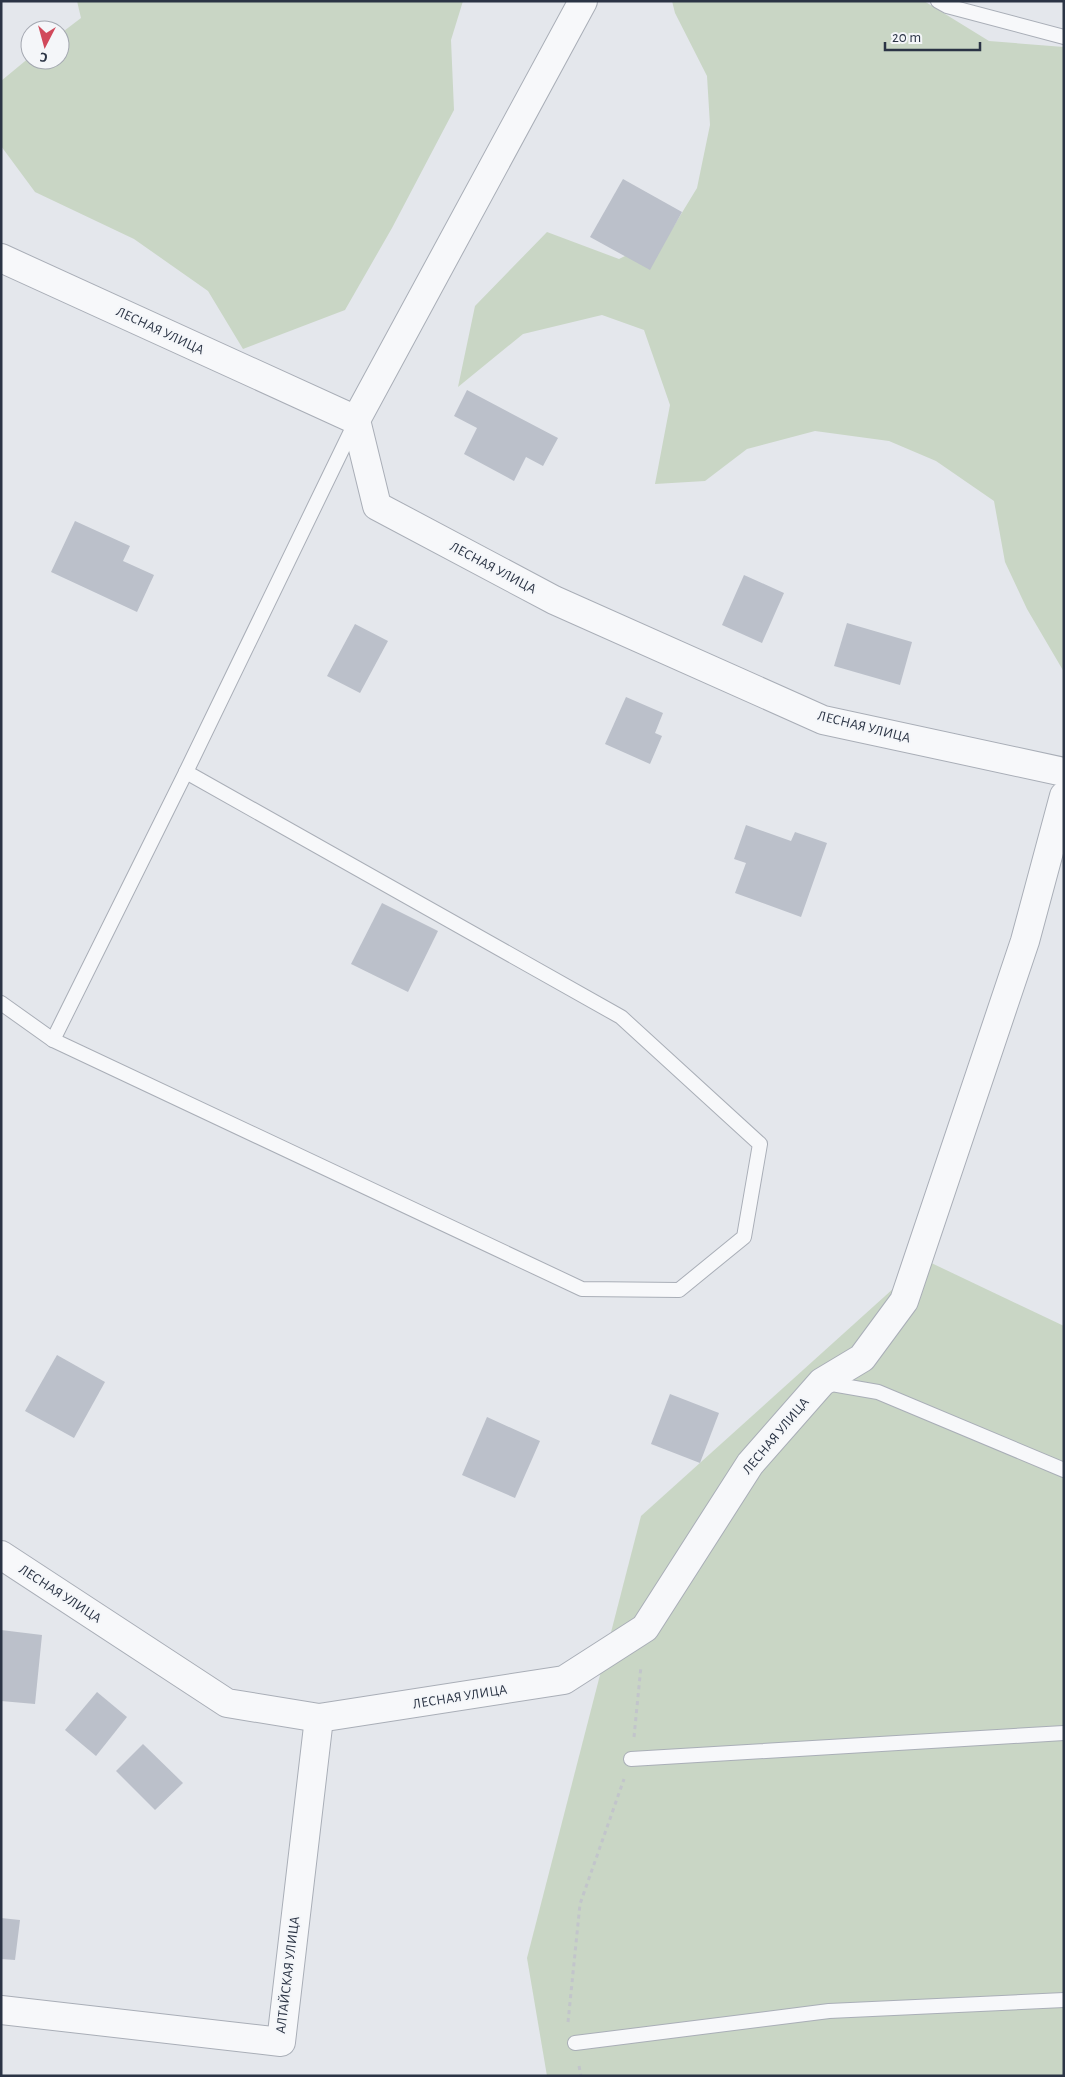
<svg xmlns="http://www.w3.org/2000/svg" width="1065" height="2077" viewBox="0 0 1065 2077" font-family="'Alegreya Sans',sans-serif">
  <style>
    .green { fill: #c9d6c5 }
    .building { fill: #bbc0ca }
    .lines { fill: none; stroke-linecap: round; stroke-linejoin: round }
    .service-casing { stroke: #a9aeb7; stroke-width: 16 }
    .minor-casing { stroke: #a9aeb7; stroke-width: 30 }
    .tertiary-casing { stroke: #a9aeb7; stroke-width: 30 }
    .path { stroke: #c2c5cb; stroke-width: 3; stroke-dasharray: 4 4; stroke-linecap: butt }
    .service { stroke: #f7f8fa; stroke-width: 14 }
    .minor { stroke: #f7f8fa; stroke-width: 28 }
    .tertiary { stroke: #f7f8fa; stroke-width: 28 }
    .labels { text-anchor: middle; dominant-baseline: central; stroke-width: 4; stroke-linejoin: round; paint-order: stroke }
    .street-label { font-size: 14px; fill: #2b3445; stroke: #f4f6f9 }
  </style>
  <rect width="100%" height="100%" fill="#e4e7ec"/>
  <g class="green">
    <path d="M77,1h386l-12,39 3,70 -62,118 -47,82 -102,39 -35,-58 -74,-52 -99,-47 -34,-46v-65l29,-24v3h30v-26l21,-16z"/>
    <path d="M672,1h252l65,40 75,6v625l-37,-63 -22,-47 -11,-61 -58,-40 -47,-20 -74,-10 -68,18 -42,32 -50,3 15,-79 -26,-75 -42,-15 -79,19 -65,53 17,-81 72,-74 72,27 50,-25 28,-46 13,-63 -3,-49 -32,-63z"/>
    <path d="M925,1260l139,66v750h-517l-20,-118 114,-442z"/>
  </g>
  <g class="building">
    <path d="M623,179l59,33 -32,58 -60,-33z"/>
    <path d="M467,390l91,48 -15,28 -17,-9 -12,24 -50,-27 13,-26 -23,-12z"/>
    <path d="M75,521l55,25 -7,15 31,14 -17,37 -86,-40z"/>
    <path d="M744,575l40,18 -22,50 -40,-18z"/>
    <path d="M847,623l65,19 -12,43 -66,-19z"/>
    <path d="M355,624l33,17 -28,52 -33,-17z"/>
    <path d="M626,697l37,16 -8,20 7,3 -12,28 -45,-20z"/>
    <path d="M746,825l45,16 4,-9 32,11 -26,74 -66,-24 11,-30 -12,-4z"/>
    <path d="M382,903l56,28 -30,61 -57,-28z"/>
    <path d="M57,1355l48,27 -31,56 -49,-27z"/>
    <path d="M670,1394l49,19 -19,50 -49,-19z"/>
    <path d="M487,1417l53,24 -25,57 -53,-23z"/>
    <path d="M1,1630l41,5 -7,69 -34,-3z"/>
    <path d="M97,1692l30,25 -31,39 -31,-26z"/>
    <path d="M143,1744l40,39 -28,27 -39,-39z"/>
    <path d="M1,1918l19,2 -5,40 -14,-1z"/>
  </g>
  <g class="lines">
    <defs>
      <g id="service">
        <path d="M938,1l9,5 117,31"/>
        <path d="M1,1003l52,37 529,249 97,1 65,-53 16,-93 -139,-127 -435,-245 169,-349"/>
        <path d="M53,1040l133,-268"/>
        <path d="M826,1383l52,9 186,78"/>
        <path d="M631,1759l433,-26"/>
        <path d="M575,2043l254,-32 235,-11"/>
      </g>
      <g id="minor">
        <path d="M1,258l355,162"/>
        <path d="M1,1555l226,148 92,15 245,-38 81,-52 105,-164 72,-82 40,-24 42,-57 121,-360 39,-145"/>
        <path d="M1,2010l280,32 38,-324"/>
      </g>
      <path id="tertiary" d="M583,1l-227,419 21,86 177,94 269,120 241,52"/>
    </defs>
    <use href="#service" class="service-casing"/>
    <use href="#minor" class="minor-casing"/>
    <use href="#tertiary" class="tertiary-casing"/>
    <g class="path">
      <path d="M634,1737l7,-71"/>
      <path d="M568,2022l12,-118 44,-125"/>
      <path d="M579,2066l2,10"/>
    </g>
    <use href="#service" class="service"/>
    <use href="#minor" class="minor"/>
    <use href="#tertiary" class="tertiary"/>
  </g>
  <g class="labels">
    <g class="street-label">
      <text transform="translate(160 331) rotate(25)">ЛЕСНАЯ УЛИЦА</text>
      <text transform="translate(493 568) rotate(28)">ЛЕСНАЯ УЛИЦА</text>
      <text transform="translate(864 727) rotate(14)">ЛЕСНАЯ УЛИЦА</text>
      <text transform="translate(776 1436) rotate(-50)">ЛЕСНАЯ УЛИЦА</text>
      <text transform="translate(60 1594) rotate(33)">ЛЕСНАЯ УЛИЦА</text>
      <text transform="translate(460 1697) rotate(-9)">ЛЕСНАЯ УЛИЦА</text>
      <text transform="translate(288 1975) rotate(-83)">АЛТАЙСКАЯ УЛИЦА</text>
    </g>
  </g>
  <rect width="1065" height="2077" fill="none" stroke="#2b3445" stroke-width="5"/>
  <g transform="translate(45 45) rotate(186)"><circle r="24" fill="#f4f6f9" stroke="#a4a8b1"/>
  <path d="M0-4L9 19L0 12L-9 19Z" fill="#d1495b"/>
  <text y="-8" font-size="14" font-weight="bold" text-anchor="middle" fill="#2b3445">С</text>
  </g>
  <path d="M885 42v8h95v-8" fill="none" stroke="#2b3445" stroke-width="2.5"/>
  <text x="892" y="42" font-size="15" fill="#2b3445" stroke="#f4f6f9" stroke-width="4" paint-order="stroke">20 m</text>
</svg>
